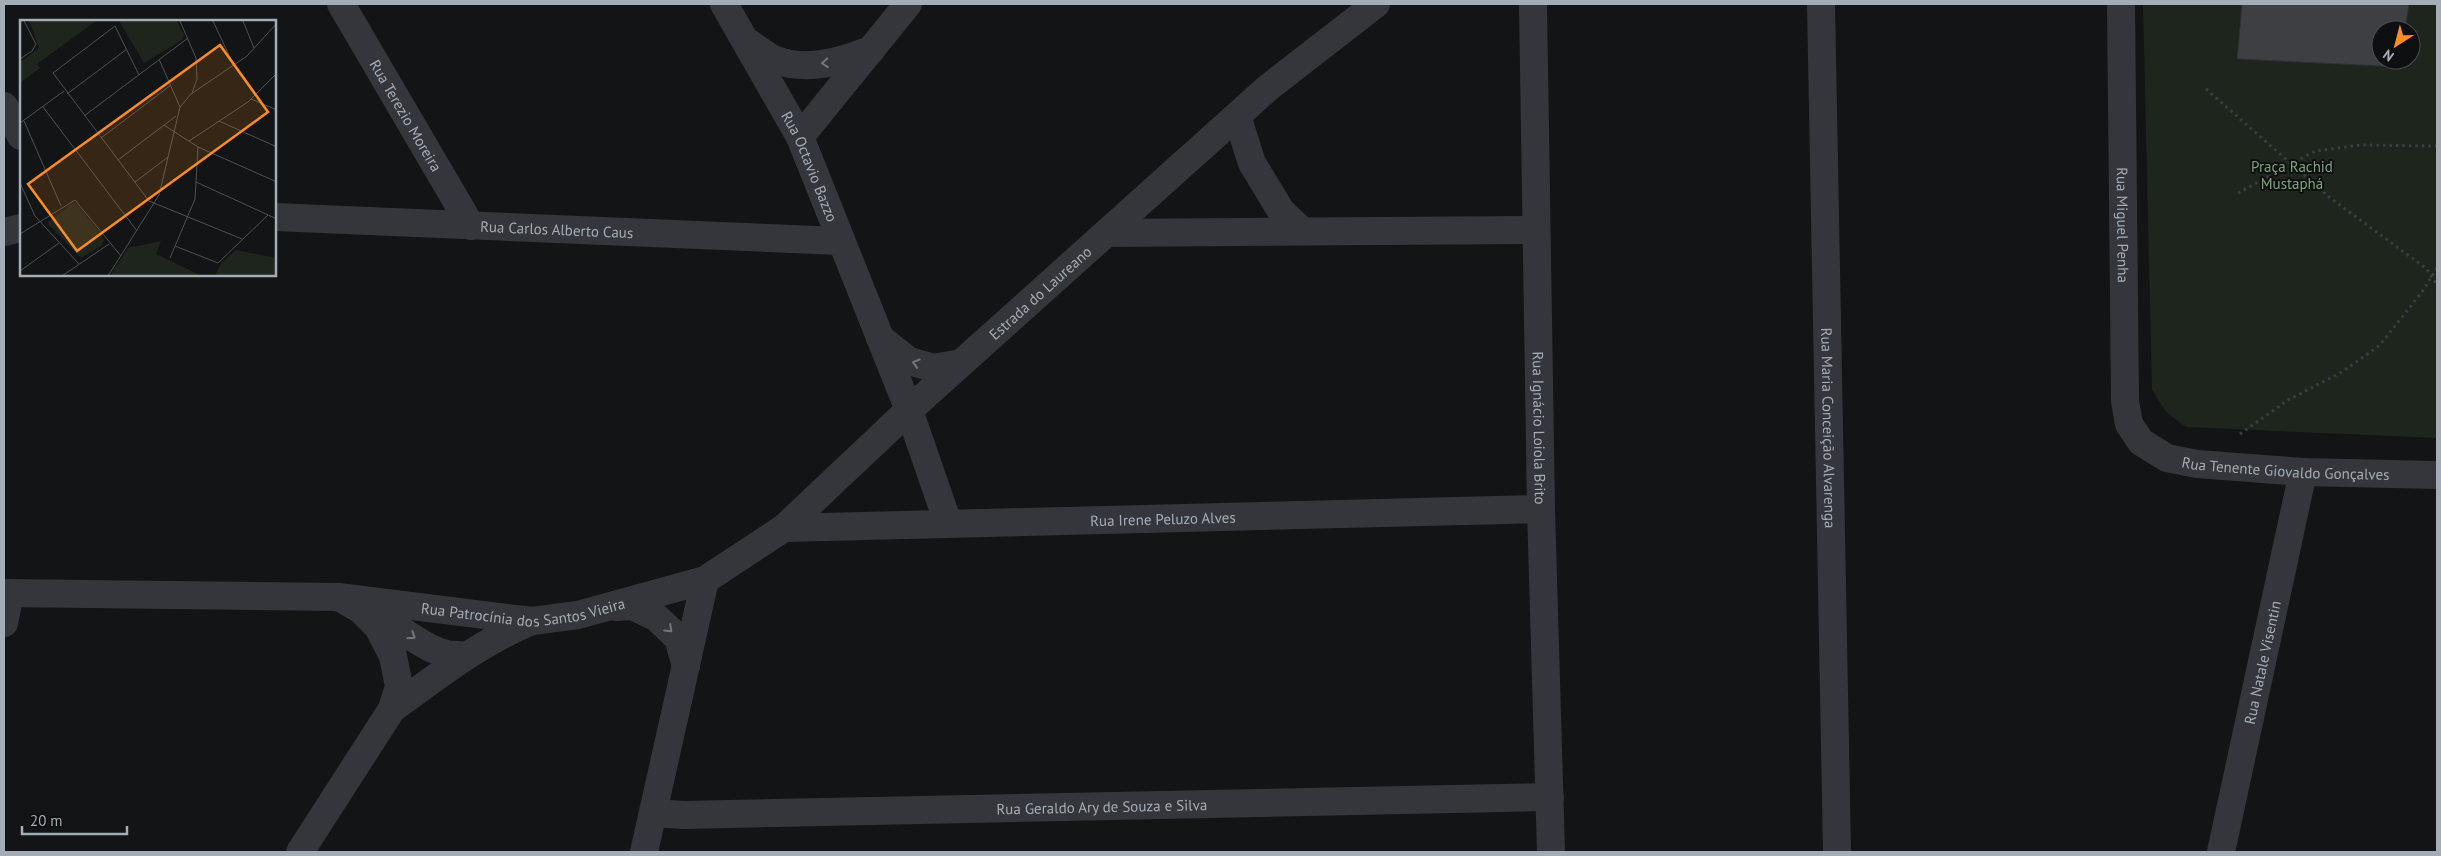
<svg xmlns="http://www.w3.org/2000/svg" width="2441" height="856" viewBox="0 0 2441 856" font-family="'PT Sans',sans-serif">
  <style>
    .green { fill: #1d251d; fill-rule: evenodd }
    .building { fill: #3d3f43; stroke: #2d2e31 }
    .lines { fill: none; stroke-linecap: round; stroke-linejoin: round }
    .path { stroke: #3a3d42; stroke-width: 3; stroke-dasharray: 2.5 4; stroke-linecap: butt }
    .street { stroke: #34363b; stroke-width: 28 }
    .oneway { stroke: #72777f }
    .labels { text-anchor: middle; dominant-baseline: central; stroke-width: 4; stroke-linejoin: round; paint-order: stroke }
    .street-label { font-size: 15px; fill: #a4adb7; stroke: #0e0f10 }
    .park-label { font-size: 15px; fill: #7ea479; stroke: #0e0f10 }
    .inset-road { fill: none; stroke: #4d5156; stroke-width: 1 }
    .view { fill: #ff8d21; fill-opacity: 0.15; stroke: #ff8d21; stroke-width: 2.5 }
    .inset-edge { fill: none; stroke: #a4adb7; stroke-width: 2.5 }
  </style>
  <rect width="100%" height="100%" fill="#131415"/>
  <path class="green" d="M2143,4h294v434l-251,-11 -20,-15 -14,-22zM2381,30h30v30h-30z"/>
  <path class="building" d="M2242,4h167l-4,26h-24v30h19l-1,7 -162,-8z"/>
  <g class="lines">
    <g class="path">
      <path d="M2206,89l123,108 98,72 10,16"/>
      <path d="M2238,193l77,-42 46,-6 76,1"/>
      <path d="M2240,434l48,-34 54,-28 38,-27 42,-53 15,-24"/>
    </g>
    <g class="street">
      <path id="s1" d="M341,4l130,222"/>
      <path id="s2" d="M724,4l76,133 109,273 39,113"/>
      <path id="s3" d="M1533,4l8,505 10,343"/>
      <path id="s4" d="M1821,4l16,848"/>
      <path id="s5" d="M2121,4l4,397 4,23 12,18 26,16 30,6 106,8 134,3"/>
      <path d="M746,41c10,6 20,15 30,19 32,12 65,1 95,-10"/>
      <path d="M4,106l17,30"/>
      <path d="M1237,116l15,47 29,48 21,20"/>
      <path d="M800,137l108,-133"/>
      <path id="s6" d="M275,217l565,24"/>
      <path d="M4,232l17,-4"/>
      <path d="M1107,233l429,-3"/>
      <path d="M880,338l29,23 25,7 27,-5"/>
      <path id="s7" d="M784,528l757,-19"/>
      <path id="s8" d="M4,593l335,4 193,24 46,-6 127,-35 79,-52 125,-118 360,-323 107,-83"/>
      <path d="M616,607l16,-1 25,12 21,20 8,28"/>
      <path d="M367,610c27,12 51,36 79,44 6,1 14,1 20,2"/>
      <path d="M4,623l6,-30"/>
      <path d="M392,709c45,-32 88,-67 140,-88"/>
      <path id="s9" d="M653,813l30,2 867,-18"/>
      <path d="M300,852l92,-143 7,-23 -6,-30 -15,-29 -17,-17 -19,-11"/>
      <path d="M644,852l61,-272"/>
      <path id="s10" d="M2221,852l82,-380"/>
    </g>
  </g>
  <defs><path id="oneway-chevron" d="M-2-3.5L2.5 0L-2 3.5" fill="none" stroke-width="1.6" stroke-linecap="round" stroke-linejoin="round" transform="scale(1.25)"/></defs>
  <g class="oneway">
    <use href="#oneway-chevron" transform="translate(825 63) rotate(176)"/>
    <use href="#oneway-chevron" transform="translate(916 363) rotate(-163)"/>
    <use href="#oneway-chevron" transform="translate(669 629) rotate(44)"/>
    <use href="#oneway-chevron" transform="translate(412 636) rotate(34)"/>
  </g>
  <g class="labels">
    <g class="street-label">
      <text stroke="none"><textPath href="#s1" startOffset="129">Rua Terezio Moreira</textPath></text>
      <text stroke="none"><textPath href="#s2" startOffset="184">Rua Octavio Bazzo</textPath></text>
      <text stroke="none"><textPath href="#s5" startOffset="221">Rua Miguel Penha</textPath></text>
      <text stroke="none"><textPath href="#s6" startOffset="282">Rua Carlos Alberto Caus</textPath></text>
      <text stroke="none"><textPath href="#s8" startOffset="1150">Estrada do Laureano</textPath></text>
      <text stroke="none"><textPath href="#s3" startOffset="424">Rua Ignácio Loiola Brito</textPath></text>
      <text stroke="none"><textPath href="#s4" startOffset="424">Rua Maria Conceição Alvarenga</textPath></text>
      <text stroke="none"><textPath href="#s5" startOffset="592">Rua Tenente Giovaldo Gonçalves</textPath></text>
      <text stroke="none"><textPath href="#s7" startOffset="379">Rua Irene Peluzo Alves</textPath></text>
      <text stroke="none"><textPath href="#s8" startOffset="521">Rua Patrocínia dos Santos Vieira</textPath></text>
      <text stroke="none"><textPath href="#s10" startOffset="194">Rua Natale Visentin</textPath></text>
      <text stroke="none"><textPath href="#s9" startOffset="449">Rua Geraldo Ary de Souza e Silva</textPath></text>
    </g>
    <g class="park-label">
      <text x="2292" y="166">Praça Rachid<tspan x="2292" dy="17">Mustaphá</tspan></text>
    </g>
  </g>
  <g transform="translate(20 20)">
    <rect width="256" height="256" fill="#131415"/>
    <path d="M9,1h67l-59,43 3,4 -20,15v-21l19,-14zM99,1h58l7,14 -2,5 -38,23zM52,183l5,1 27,35 -2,6 -21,13 -34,-35zM141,221l-5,13 46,22h-92l18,-28zM216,230l40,8v18h-61l6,-13z" fill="#1d251d"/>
    <path class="inset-road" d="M160,1l16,37 1,21 -5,14M193,1l21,45M223,1l11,27M0,39l12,-8 4,-7 -12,-23M139,39l21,48M119,55l-24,-49 -62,47 96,128 93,38M47,74l60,-45M231,79l26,11M23,87l94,124M64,96l104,-78M4,101l37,85M199,101l58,26M0,103l44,-32M144,105l34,22 79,35M81,118l70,-53M169,121l59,-39 29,-29M98,140l58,-44M115,162l33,-25M176,162l81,37M0,163l15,33 44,48M0,214l55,-34 46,56M155,226l43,17 50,-48M150,238l25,-59 3,-52M0,251l39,-28M42,256l47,-32M88,256l51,-81 21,-88 11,-13 56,-38 30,-33"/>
    <path class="view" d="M200,25l48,67 -191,139 -49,-67z"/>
    <rect width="256" height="256" class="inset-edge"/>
  </g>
  <rect width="2441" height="856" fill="none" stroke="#a4adb7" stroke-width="10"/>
  <g transform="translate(2396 45) rotate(216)"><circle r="24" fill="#0e0f10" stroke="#4a4e53"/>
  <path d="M0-4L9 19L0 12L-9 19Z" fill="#ff8d21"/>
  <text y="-8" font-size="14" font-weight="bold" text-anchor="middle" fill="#a4adb7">N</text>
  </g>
  <path d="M22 826v8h105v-8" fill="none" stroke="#a4adb7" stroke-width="2.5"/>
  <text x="30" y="826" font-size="15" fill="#a4adb7" stroke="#0e0f10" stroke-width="4" paint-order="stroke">20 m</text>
</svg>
